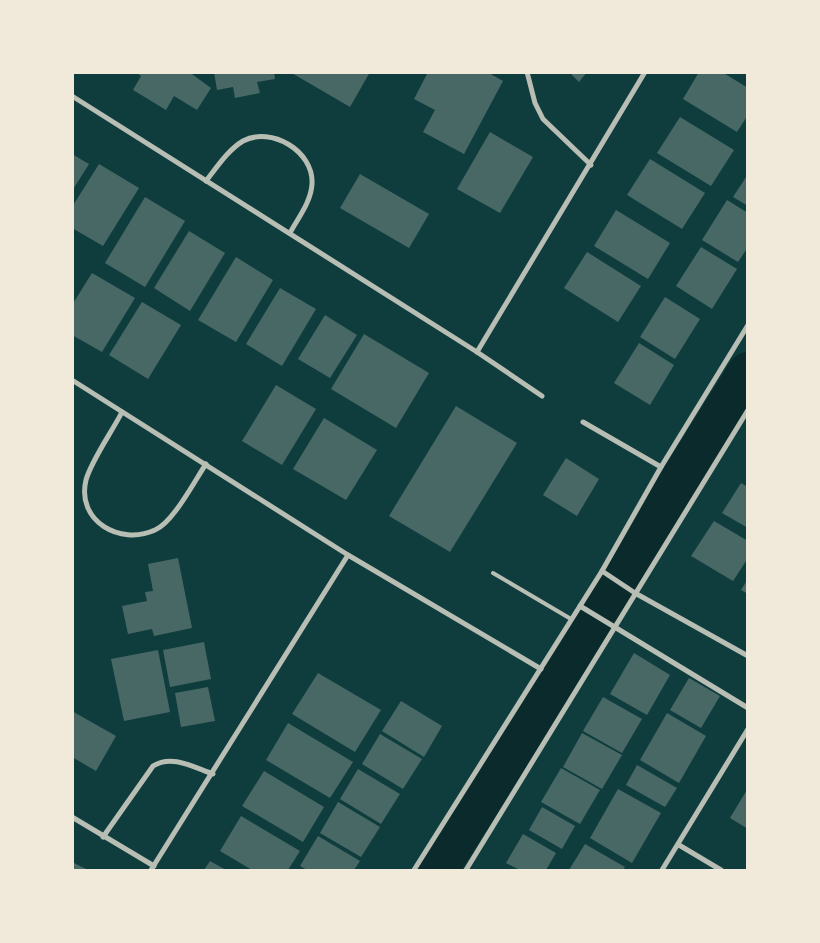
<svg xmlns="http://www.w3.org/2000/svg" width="820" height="943" viewBox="0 0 820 943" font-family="Quicksand,sans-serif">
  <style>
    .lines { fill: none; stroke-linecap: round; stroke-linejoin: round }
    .river { stroke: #0a2a2b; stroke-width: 42 }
    .building { fill: #486865 }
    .service { stroke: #b8beb3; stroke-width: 4 }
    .minor { stroke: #b8beb3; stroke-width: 5 }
  </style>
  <rect width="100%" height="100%" fill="#0f3d3e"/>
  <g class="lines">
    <path class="river" d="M437,870l311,-497"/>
  </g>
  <g class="building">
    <path d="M136,72h53l22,16 -14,22 -23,-14 -8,14 -33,-20 8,-14z"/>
    <path d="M214,72h60l1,7 -18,3 3,11 -25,5 -2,-11 -16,3z"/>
    <path d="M290,72h80l-20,35z"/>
    <path d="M428,72h59l16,9 -39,73 -41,-22 12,-22 -21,-11z"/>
    <path d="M569,72h18l-8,10z"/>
    <path d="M699,72h23l26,16v27l-11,17 -54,-33z"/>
    <path d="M680,117l54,33 -23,36 -54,-33z"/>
    <path d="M490,132l43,25 -33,56 -43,-24z"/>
    <path d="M72,154l17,10 -17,27z"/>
    <path d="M650,159l55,34 -23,36 -55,-34z"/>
    <path d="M99,164l40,24 -36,58 -31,-18v-21z"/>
    <path d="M360,174l69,40 -20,34 -69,-40z"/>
    <path d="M748,174v32l-15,-9z"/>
    <path d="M145,197l40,24 -40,66 -40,-24z"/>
    <path d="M727,200l21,13v34l-10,15 -36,-22z"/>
    <path d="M616,210l54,33 -22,36 -54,-33z"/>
    <path d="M189,231l36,22 -35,58 -36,-23z"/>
    <path d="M701,247l36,22 -25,40 -36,-23z"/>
    <path d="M587,252l54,34 -23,36 -54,-34z"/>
    <path d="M236,257l37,23 -37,62 -38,-22z"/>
    <path d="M92,273l43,25 -33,54 -30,-17v-30z"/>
    <path d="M280,288l36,21 -34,57 -36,-22z"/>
    <path d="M665,297l35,22 -25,40 -35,-22z"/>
    <path d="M142,302l39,23 -33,54 -39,-24z"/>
    <path d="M325,315l32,20 -27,43 -32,-19z"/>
    <path d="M364,334l65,39 -33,55 -65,-39z"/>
    <path d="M639,343l35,22 -24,40 -36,-22z"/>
    <path d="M276,385l40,24 -34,56 -40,-24z"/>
    <path d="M456,406l61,37 -67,109 -61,-36z"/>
    <path d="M324,418l53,32 -31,50 -53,-31z"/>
    <path d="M566,458l33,21 -22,37 -34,-21z"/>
    <path d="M741,483l7,4v41l-26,-15z"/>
    <path d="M714,521l34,20v17l-15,23 -42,-25z"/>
    <path d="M178,558l14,70 -38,8 -2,-7 -24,5 -6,-28 25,-5 -2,-9 8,-1 -5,-27z"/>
    <path d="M748,579v15l-7,-4z"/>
    <path d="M204,642l7,37 -41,8 -7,-37z"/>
    <path d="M158,650l12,62 -46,9 -13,-62z"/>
    <path d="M634,653l36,22 -23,40 -37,-21z"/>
    <path d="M318,673l63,37 -26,42 -63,-38z"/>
    <path d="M689,678l31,18 -19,32 -31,-18z"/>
    <path d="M208,687l7,34 -34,6 -6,-34z"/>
    <path d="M603,697l39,22 -20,34 -39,-22z"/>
    <path d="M401,701l41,25 -18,31 -42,-26z"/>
    <path d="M72,711l44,25 -20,35 -24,-14z"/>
    <path d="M667,713l39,23 -27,47 -39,-23z"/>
    <path d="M288,723l65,39 -23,36 -64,-38z"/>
    <path d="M582,733l40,22 -20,34 -39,-22z"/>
    <path d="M380,734l42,25 -19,30 -41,-25z"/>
    <path d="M637,765l40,23 -12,19 -39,-22z"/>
    <path d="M561,768l39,22 -20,34 -39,-22z"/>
    <path d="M358,769l42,25 -19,30 -41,-25z"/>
    <path d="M264,771l60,36 -21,35 -61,-36z"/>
    <path d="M748,788v41l-18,-11z"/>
    <path d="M618,789l43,24 -29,50 -42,-25z"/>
    <path d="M338,802l42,25 -19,30 -41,-24z"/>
    <path d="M542,807l33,19 -13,23 -33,-19z"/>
    <path d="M241,816l59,35 -12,19h-36l-32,-19z"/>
    <path d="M523,834l33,19 -10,17h-26l-14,-7z"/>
    <path d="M318,836l42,25 -6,9h-47l-7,-4z"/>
    <path d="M585,844l40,23 -2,3h-54z"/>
    <path d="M210,861l16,9h-22z"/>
    <path d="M72,862l16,8h-16z"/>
  </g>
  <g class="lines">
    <path class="service" d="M493,573l78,46"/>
    <g class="minor">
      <path d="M527,72l8,31 8,16 48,46"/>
      <path d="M72,96l405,256 65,44"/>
      <path d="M206,181c11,-14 22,-31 37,-40 28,-15 71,10 69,43 -1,18 -14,34 -22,49"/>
      <path d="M477,352l168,-280"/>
      <path d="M72,380l276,175 193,114"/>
      <path d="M122,412c-9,18 -31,49 -36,68 -10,41 34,66 69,50 18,-7 40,-50 51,-66"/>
      <path d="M583,422l78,45"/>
      <path d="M602,571l33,22 113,63"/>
      <path d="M580,606l168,102"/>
      <path d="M72,817l82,49"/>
      <path d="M103,837l50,-71c19,-12 40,1 60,8"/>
      <path d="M679,845l42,25"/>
      <path d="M151,870l197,-315"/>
      <path d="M414,870l188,-299 59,-104 87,-142"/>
      <path d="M466,870l282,-460"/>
      <path d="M662,870l86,-141"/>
    </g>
  </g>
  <rect width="820" height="943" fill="none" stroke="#f1e9da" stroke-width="148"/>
</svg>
